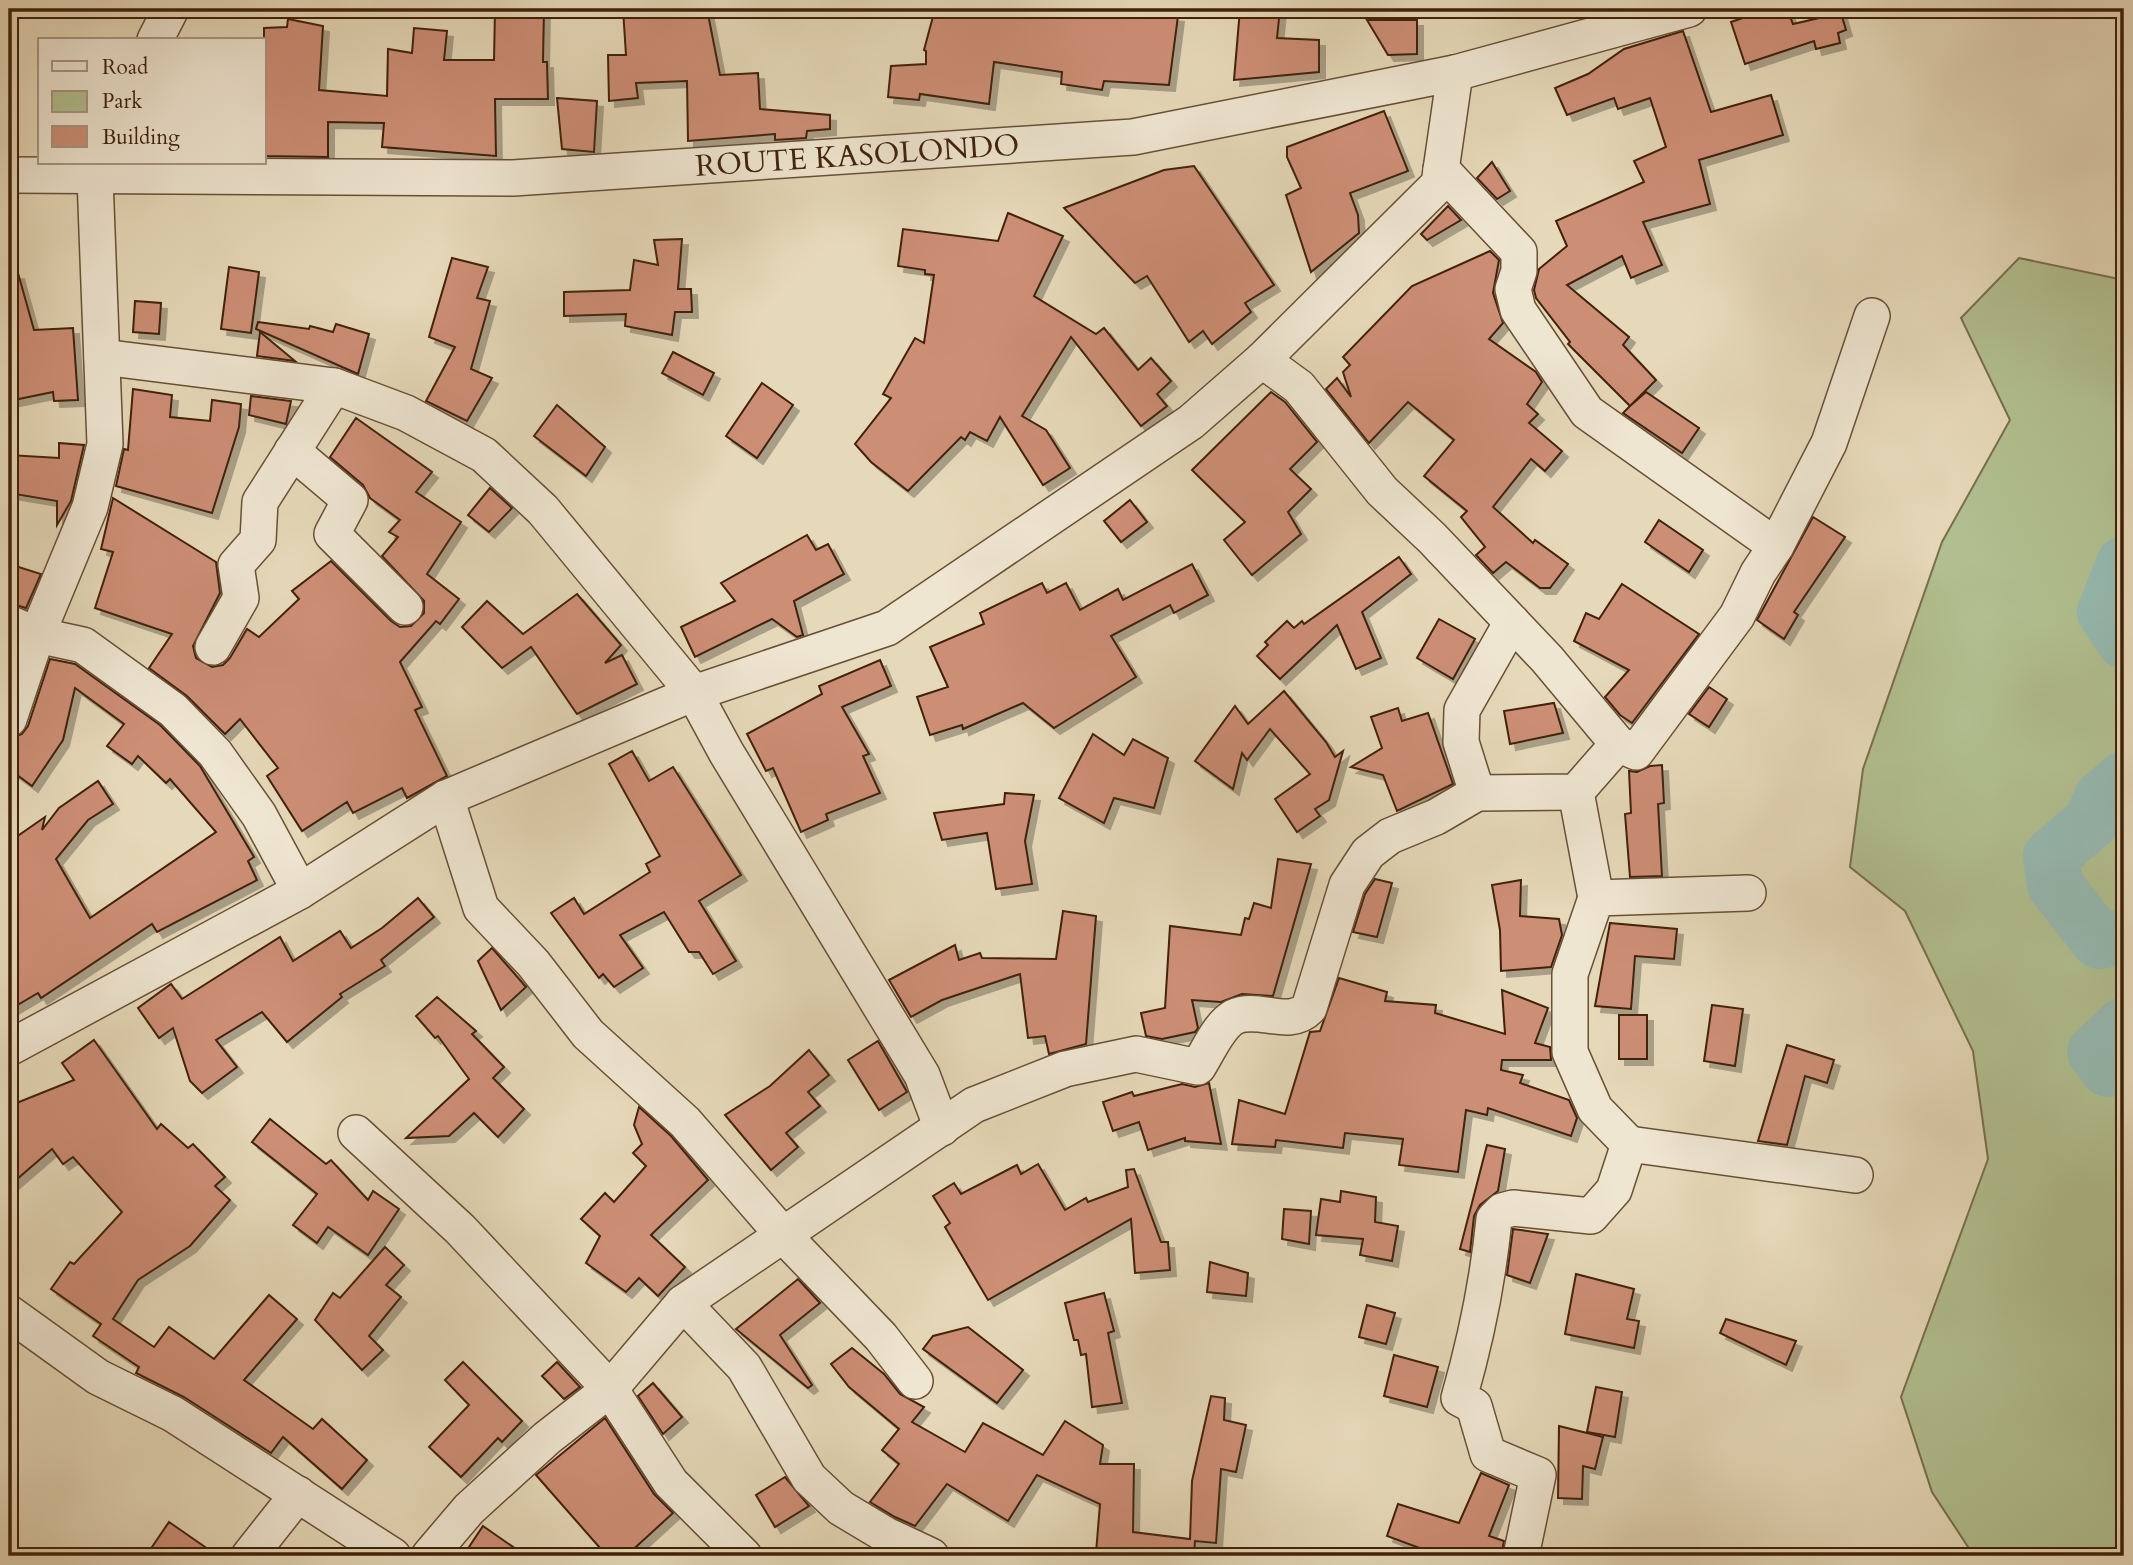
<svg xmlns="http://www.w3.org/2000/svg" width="2133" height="1565" viewBox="0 0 2133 1565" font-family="Cardo,serif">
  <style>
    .green { fill: #b2c091; stroke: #79704d; stroke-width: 2 }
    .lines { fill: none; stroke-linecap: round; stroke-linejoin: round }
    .river { stroke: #96bab1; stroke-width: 56 }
    .building { fill: #cd8e76; stroke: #402109; stroke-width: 2; filter: url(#shadow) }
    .minor-casing { stroke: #6a4f35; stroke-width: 38 }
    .minor { stroke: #efe6d2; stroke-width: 35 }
    .labels { text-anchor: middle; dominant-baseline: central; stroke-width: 7; stroke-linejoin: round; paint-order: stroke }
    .street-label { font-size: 30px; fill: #402109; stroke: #efe6d2 }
  </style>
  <defs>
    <filter id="shadow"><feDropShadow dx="6" dy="6" stdDeviation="0" flood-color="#0004"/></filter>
  </defs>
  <rect width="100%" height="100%" fill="#e6d9b9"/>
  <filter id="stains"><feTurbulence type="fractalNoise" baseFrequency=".00286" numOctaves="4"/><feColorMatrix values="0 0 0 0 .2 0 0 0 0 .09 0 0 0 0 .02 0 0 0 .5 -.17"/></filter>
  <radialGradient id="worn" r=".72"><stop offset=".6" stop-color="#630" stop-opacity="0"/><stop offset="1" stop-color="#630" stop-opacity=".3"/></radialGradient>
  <path class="green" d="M2019,258l105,22v1276h-150l-42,-64 -31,-95 87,-238 -15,-108 -68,-140 -55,-44 13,-98 79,-227 68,-122 -49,-102z"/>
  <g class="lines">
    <g class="river">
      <path d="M2124,564l-19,48 19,29"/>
      <path d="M2124,779l-22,19 -11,24 -40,34 4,29 44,56 25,-5"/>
      <path d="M2124,1025l-29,27 13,17 16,-1"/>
    </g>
  </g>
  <g class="building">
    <path d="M495,9h49l-1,53h4l1,37h-53l1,57 -114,-9 2,-24 -56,-1v35l-64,-1v-128l23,-1 1,-8 35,7 -4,64 68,6 1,-47 24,4 2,-25 33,3 -3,29h50z"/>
    <path d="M623,9h84l13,66 38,-2 2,36 70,6v14l-23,2 -1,7 -31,2v-6l-87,7 -1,-60 -51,2 2,15 -29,3 -1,-46h18z"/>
    <path d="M935,9h215l-1,4 29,3 -9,69 -65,-4 -2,9 -41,-6 1,-12 -68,-10 -5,42 -69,-10 -1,6 -31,-3 3,-31 35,-2v-13l-2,-1z"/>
    <path d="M1240,9h40l-3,29 42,2v32l-85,8z"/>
    <path d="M1769,9h18l6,15 48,-11 5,17 -8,3 2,10 -24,6 -2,-8 -69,23 -14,-42z"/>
    <path d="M1367,20h50v34l-29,1z"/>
    <path d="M1683,31l28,81 60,-17 12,40 -84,25 11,44 -67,18 19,43 -31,13 -9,-22 -55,29 62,52 -6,8 33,35 -26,26 16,-14 53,36 -17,25 -59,-40 7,-7 -62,-62 2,-2 -34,-44 -2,-8 5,-21 28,-23 -11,-25 88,-39 -10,-21 32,-14 -16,-49 -32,11 -4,-11 -47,17 -12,-27 33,-14 36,-25z"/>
    <path d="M557,98l40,3 -3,51 -32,-3z"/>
    <path d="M1384,111l24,60 -58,22 8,22 1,18 -48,39 -25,-77 15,-7 -14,-31v-10z"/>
    <path d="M1492,162l18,29 -13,8 -20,-21z"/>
    <path d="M1194,166l80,119 -29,18 6,9 -39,32 -9,-13 -14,11 -42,-66 -12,7 -71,-75 100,-38z"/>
    <path d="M1448,206l13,14 -34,20 -6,-6z"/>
    <path d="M1008,213l55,23 -29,60 62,38 8,-6 34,42 13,-12 20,23 -14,13 10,12 -26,20 -70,-89 -49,79 24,14 24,38 -27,17 -43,-68 -13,24 -17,-9 -5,8 -4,-3 -53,54 -37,-29 -16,-18 36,-46 -8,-4 32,-56 9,5 10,-68 -9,-1v-4l-27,-4 5,-37 95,12z"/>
    <path d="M682,239l-4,50h13l1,23h-17l-3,23 -47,-9 1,-12 -62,2v-24l66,-2 4,-30 24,5 -4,-25z"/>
    <path d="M1490,251l9,9 -6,33 10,30 -14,16 47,33 6,10 -15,22 11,10 -9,9 33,28 -17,20 -14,-12 -38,48 40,36 2,-3 33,24 -18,24h-10l-34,-26 -13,11 -17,-18 9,-8 -24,-30 6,-6 -43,-35 30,-36 -46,-38 -39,41 -43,-54 11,-11 14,19 -8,-25 7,-7 -7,-8 69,-71z"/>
    <path d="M452,258l36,9 -11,31 13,3 -19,68 21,9 -25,43 -41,-20 29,-54 -26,-10z"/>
    <path d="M229,267l30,5 -8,61 -30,-4z"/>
    <path d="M18,273l16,57 39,-2 5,72 -24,1 -1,-9 -39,8 -5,-126z"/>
    <path d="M135,301l26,2 -2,31 -26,-2z"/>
    <path d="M258,322l51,7 1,-3 23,6 3,-8 33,10 -11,40 -102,-45z"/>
    <path d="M260,332l35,29 -38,-5z"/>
    <path d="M673,352l41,21 -11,22 -41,-22z"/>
    <path d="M762,383l31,22 -36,53 -31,-22z"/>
    <path d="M133,389l39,6 -2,22 40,4 2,-21 29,4 -2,23 -27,86 -96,-27 8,-37 4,1z"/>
    <path d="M1271,392l14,10 32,40 -27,27 21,20 -23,23 13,22 -49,41 -28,-35 21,-18 -53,-52z"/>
    <path d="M251,396l40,5 -5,23 -37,-9z"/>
    <path d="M557,405l48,42 -19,29 -52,-40z"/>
    <path d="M356,418l76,54 -16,20 45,30 -34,52 32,25 -19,25 -4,-3 -36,41 22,45 -7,3 32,66 -40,22 -5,-10 -49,25 -6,-11 -45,29 -35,-55 11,-8 -38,-49 -15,15 -38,-38 -38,-28 23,-34 -77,-26 18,-56 -12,-3 12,-51 103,64 4,31 -27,53 3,12 16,9 11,-2 7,-7 17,-29 12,8 40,-38 -7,-8 39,-30 60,60 9,6 11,-1 13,-13v-12l-42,-45 16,-19 -9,-5 11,-12 -30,-22 -7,-13 -33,-28z"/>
    <path d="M59,443l25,2 -13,56 -14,24v-24l-48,-8v-38l50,3z"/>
    <path d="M490,488l22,20 -23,24 -21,-17z"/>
    <path d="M1130,500l17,22 -26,20 -17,-21z"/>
    <path d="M1813,517l32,20 -51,75 4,3 -14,24 -27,-19z"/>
    <path d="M1659,520l44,30 -14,22 -44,-30z"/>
    <path d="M807,535l9,15 12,-6 16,30 -50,27 9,34 -6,2 -25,-18 -77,38 -14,-30 54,-26 -14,-18z"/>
    <path d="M1399,557l12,17 -49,38 19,46 -25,11 -19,-44 -57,54 -23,-23 11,-11 -3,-3 22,-21 7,7 8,-7 2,3z"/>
    <path d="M9,564l32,10 -15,34 -17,-5z"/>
    <path d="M1192,564l16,31 -34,18 -4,-8 -59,31 25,41 -82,51 -31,-25 -60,26 -1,-4 -32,10 -13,-38 31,-10 -18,-40 54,-23 -4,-11 62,-30 5,10 19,-10 14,27 38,-21 5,11z"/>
    <path d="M1622,584l77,50 -67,89 -12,-8 -15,-18 24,-27 -55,-29 12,-28 13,6z"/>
    <path d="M577,594l44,51 -16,18 17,-8 15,29 -60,30 -46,-67 -29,21 -40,-41 25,-26 36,33z"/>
    <path d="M1439,619l36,20 -22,40 -36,-21z"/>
    <path d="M50,659l25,5 85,61 40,41 54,91 -6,4 9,19 -100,52 -5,-8 -111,74 -3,-5 -29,17v-168l36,-25 -3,13 17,-22 39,-27 15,23 -25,16 -32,39 34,59 126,-86 -46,-53 -4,4 -28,-27 -6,8 -25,-18 17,-22 -49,-36 -12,52 -31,46 -23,-17v-30l13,-5 6,-8z"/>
    <path d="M880,660l11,26 -49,21 27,47 -6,2 17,37 -54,21 2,6 -27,12 -28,-64 -7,3 -19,-37 75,-40 -3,-8z"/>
    <path d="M1709,687l18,12 -18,28 -20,-13z"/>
    <path d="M1284,691l42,51 9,15 8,-6 -14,49 -14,9 5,7 -23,16 -22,-33 35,-25 -40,-45 -23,31 -5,-7 -9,36 -38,-28 40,-55 13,18z"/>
    <path d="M1554,703l9,30 -53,11 -6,-33z"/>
    <path d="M1398,708l4,13 26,-8 25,71 -56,27 -14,-36 -32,-8 31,-19 -11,-31z"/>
    <path d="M1093,734l31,21 9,-16 35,19 -14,50 -40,-10 -10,25 -45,-25z"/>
    <path d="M632,751l17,30 24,-14 68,108 -42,26 37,60 -23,13 -14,-22h-10l-25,-40 -44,23 23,33 -29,19 -11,-13 -4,4 -48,-65 23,-15 10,16 66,-42 -4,-8 14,-8 -51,-92z"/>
    <path d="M1662,765l2,38 -6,1 4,72 -32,1 -5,-63 6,-1 -2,-42 8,1 13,-6z"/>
    <path d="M1005,793l29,2 -9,46 7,43 -36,5 -9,-56 -45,7 -8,-27 70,-9z"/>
    <path d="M1278,859l33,5 -38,132 -31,-2 -21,8 -29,-2 6,28 -3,4 -33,7 -16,-3 -5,-23 24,-5 5,-82 71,9 4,-17 4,1 5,-16 17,5z"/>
    <path d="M1375,879l17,4 -15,54 -24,-5 12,-38z"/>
    <path d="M1521,880l-1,36 39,3 3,16 -11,32 -50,4 -1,-41 -8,-45z"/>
    <path d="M418,898l16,19 -53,43 4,6 -45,28 2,3 -55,45 -25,-30 -46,28 21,27 -35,26 -12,-12 -17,-53 -14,10 -21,-30 33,-24 11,15 98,-62 13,24 47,-30 11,17 31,-20z"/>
    <path d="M1063,911l33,5 -10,128 -37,10 -4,-18 -17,2 -8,-64 -78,26 -31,17 -22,-37 66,-35 4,15 21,-7 2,5 74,1z"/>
    <path d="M1610,923l67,6 -3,30 -39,-3 -4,53 -36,-3z"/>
    <path d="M492,948l34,39 -25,23 -23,-49z"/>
    <path d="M1339,978l48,14 -2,9 51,4 -1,8 70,21 -3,-44 46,18 -13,35 15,4 1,13h-49l-1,10 22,5 -3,8 49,17 8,18 -6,18 -83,-28 -1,7 -21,-5 -8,62 -59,-7 4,-26 -58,-6 -2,15 -67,-8 -1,7 -43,-3 7,-44 46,14 25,-82 10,-1z"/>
    <path d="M437,997l39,34 -4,3 32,33 -11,11 31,31 -26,28 -24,-24 -25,23 -43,2 63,-59 -31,-43 -3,2 -19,-22z"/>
    <path d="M1712,1005l31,4 -8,57 -31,-5z"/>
    <rect x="1619" y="1015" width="28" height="44"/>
    <path d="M94,1040l63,89 4,-5 27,24 5,-4 32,33 -10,9 15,14 -40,46 -52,34 -25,39 41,28 15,-20 45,32 55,-64 28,24 -53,61 69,49 9,-10 45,41 -25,29 -59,-52 -12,16 -87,-56 -48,-24 3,-6 -46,-31 8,-12 -50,-35 19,-27 4,2 48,-52 -49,-55 -10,7 -11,-15 -43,37v-80l65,-26 -12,-17z"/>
    <path d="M878,1041l29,51 -28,18 -31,-50z"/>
    <path d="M1787,1045l47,15 -7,23 -22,-7 -18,69 -29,-4z"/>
    <path d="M809,1050l20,25 -21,17 12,14 -34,27 12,14 -27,23 -46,-55 45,-29z"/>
    <path d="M1209,1083l12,61 -36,-3v-3l-37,12 -9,-28 -26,9 -10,-29 29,-10 2,4 48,-12 13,3z"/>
    <path d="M639,1107l32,29 37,44 -57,55 34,32 -27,29 -19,-18 -13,14 -40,-29 14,-27 -19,-17 24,-26 9,9 32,-36 -13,-13 9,-9 -8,-19z"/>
    <path d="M270,1119l56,45 5,-4 37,40 5,-9 26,18 -31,46 -40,-28 -11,16 -24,-18 24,-31 -65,-52z"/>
    <path d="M1487,1145l18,4 -7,42 -18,14 -6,11 -4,36 -10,-3z"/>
    <path d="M1038,1164l27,46 21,-12 2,4 40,-15 -2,-17 8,-1 27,73h7l2,28 -35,3 -4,-54 -143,81 -43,-73 5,-4 -17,-27 21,-13 7,11 56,-29 4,9z"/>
    <path d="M1341,1191l35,6 -1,25 23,4 -6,35 -32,-6 3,-16 -47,-4 5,-36 19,3z"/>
    <path d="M1284,1209l27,2 -2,33 -27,-5z"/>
    <path d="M1513,1229l35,5 -18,49 -23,-8z"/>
    <path d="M385,1247l19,18 -18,20 15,12 -32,39 14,14 -21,20 -47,-50 18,-27 7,5z"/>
    <path d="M1210,1262l38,11 -2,23 -39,-4z"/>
    <path d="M1576,1274l58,15 -7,30 12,2 -5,27 -69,-14z"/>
    <path d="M798,1279l22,24 -40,32 32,50 -4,3 -72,-59z"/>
    <path d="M1104,1293l10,38 -6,2 14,70 -30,4 -6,-53 -5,1 -3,-15h-4l-9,-37z"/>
    <path d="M1367,1305l28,8 -9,31 -27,-7z"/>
    <path d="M1726,1319l70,22 -10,24 -66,-32z"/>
    <path d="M968,1327l55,43 -26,33 -74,-54 10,-13z"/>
    <path d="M852,1348l32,26 16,20 24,13 -12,15 53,30 18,-29 60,32 22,-34 38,24 -3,19h34l-1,68 57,7 2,-58 19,-85 14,2 -1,22 22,5 -10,47 -15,-3 -5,74 -21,-2 -1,15 -98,-3 4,-49 -63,-29 -29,46 -61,-37 -32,42 -20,-9 -25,-15 29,-38 -17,-14 17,-21 -50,-42 -18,-23z"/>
    <path d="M1394,1355l44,12 -11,40 -43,-11z"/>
    <path d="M463,1362l59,59 -20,21 -4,-4 -37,39 -32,-30 40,-42 -24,-25z"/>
    <path d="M557,1362l23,25 -16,12 -22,-23z"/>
    <path d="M653,1383l29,34 -19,17 -25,-38z"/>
    <path d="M1596,1387l26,5 -7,45 -28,-5z"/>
    <path d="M605,1418l49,76 19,19 -47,43h-19l-71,-81z"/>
    <path d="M1559,1426l44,11 -8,32 -12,-3 -1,33 -24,-1z"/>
    <path d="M1481,1473l28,12 -20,51 15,5 -3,15h-60l-54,-20 11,-32 61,19z"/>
    <path d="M785,1477l24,29 -34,21 -19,-32z"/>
    <path d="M169,1522l49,34h-53l-13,-9z"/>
    <path d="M483,1526l10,7 33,23h-63z"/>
  </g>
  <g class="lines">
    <defs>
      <g id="minor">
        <path d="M155,40l16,-31"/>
        <path d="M1441,169l78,83v19l-6,18 5,21 69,102 189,134"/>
        <path id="s1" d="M9,175l504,3 620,-41 322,-64 234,-64"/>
        <path d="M102,357l232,29 72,27 78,42 59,55 151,183 32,59 196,323 20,53"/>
        <path d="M1262,360l37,27 83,104 50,47 115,121 71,85 18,8 101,-136 21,-43 18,-27 53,-103 43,-127"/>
        <path d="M292,451l58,49 -18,34 73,73"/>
        <path d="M9,623l28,12 46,10 90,65 42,43 44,62 41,76"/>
        <path d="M213,647l28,-49 -5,-33 22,-25 2,-38 74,-116"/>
        <path d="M9,719l28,-84 53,-128 15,-63 -10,-266"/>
        <path d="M1576,792l20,106"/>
        <path d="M1477,793l99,-1 42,-48"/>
        <path d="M446,798l35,110 52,55 55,71 97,88 99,114 97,101 34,44"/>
        <path d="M9,1048l291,-157 146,-93 248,-105 193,-65 304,-206 71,-62 177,-176 16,-111"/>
        <path d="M356,1133l104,96 150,160 61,94 73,73"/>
        <path d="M1629,1144l-34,-35 -25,-57v-78l26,-76 152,-5"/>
        <path d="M683,1303l61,64 65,111 32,30 45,27 45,21"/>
        <path d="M9,1313l89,64 75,37 220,142"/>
        <path d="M249,1556l49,-62"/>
        <path d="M429,1556l40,-47 78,-71 63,-49 73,-86 291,-198 91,-36 71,-15 62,13c9,-14 21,-42 36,-50 24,-12 55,12 75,-9l38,-123 21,-32 22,-17 46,-19 41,-24 -16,-51 1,-32 50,-88"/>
        <path d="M1521,1556l17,-81 -50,-21 -14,-48 -15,-8c17,-59 29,-117 35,-179l8,-8 11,-3 78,8 23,-26 15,-46 226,31"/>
      </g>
    </defs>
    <use href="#minor" class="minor-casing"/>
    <use href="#minor" class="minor"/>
  </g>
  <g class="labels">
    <g class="street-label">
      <text stroke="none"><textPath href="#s1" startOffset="849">ROUTE KASOLONDO</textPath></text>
    </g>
  </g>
  <rect width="2133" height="1565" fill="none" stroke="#e6d9b9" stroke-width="35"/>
  <rect x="10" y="10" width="2112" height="1544" fill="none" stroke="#402109" stroke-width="3.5"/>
  <rect x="18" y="18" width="2098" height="1530" fill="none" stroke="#402109" stroke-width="2"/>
  <rect x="38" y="38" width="228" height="126" fill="#efe6d2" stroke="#a99782" stroke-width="2"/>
  <rect x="52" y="61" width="35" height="10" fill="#efe6d2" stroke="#a99782" stroke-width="2"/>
  <text x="102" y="74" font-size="21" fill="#402109">Road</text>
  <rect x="52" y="91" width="35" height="21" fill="#b2c091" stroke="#a99782" stroke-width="2"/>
  <text x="102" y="108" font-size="21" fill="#402109">Park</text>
  <rect x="52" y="126" width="35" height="21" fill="#cd8e76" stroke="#a99782" stroke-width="2"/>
  <text x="102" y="144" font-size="21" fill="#402109">Building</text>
  <rect width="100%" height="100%" filter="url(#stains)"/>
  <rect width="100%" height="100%" fill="url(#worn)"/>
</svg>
